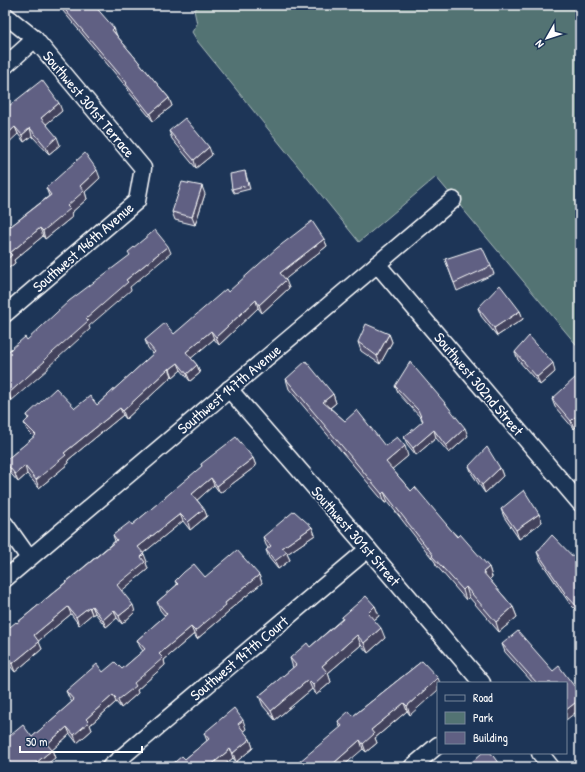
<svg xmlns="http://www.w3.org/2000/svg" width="585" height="772" viewBox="0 0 585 772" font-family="'Patrick Hand',sans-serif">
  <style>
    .green { fill: #537373; stroke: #a9b9b9 }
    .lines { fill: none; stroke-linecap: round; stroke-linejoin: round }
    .street-casing { stroke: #fff; stroke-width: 19 }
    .street { stroke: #1d3557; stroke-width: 16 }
    .wall { fill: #535371; stroke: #fff }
    .shaded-wall { fill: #43435c; stroke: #fff }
    .building { fill: #606083; stroke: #fff }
    .labels { text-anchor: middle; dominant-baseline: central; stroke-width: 3.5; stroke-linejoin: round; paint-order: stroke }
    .street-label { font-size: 15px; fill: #fff; stroke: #1d3557 }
  </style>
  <rect width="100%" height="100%" fill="#1d3557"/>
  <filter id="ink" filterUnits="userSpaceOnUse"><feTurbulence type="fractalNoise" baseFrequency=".025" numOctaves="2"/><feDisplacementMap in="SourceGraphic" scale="8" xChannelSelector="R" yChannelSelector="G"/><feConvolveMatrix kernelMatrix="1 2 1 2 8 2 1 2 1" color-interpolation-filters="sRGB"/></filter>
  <g filter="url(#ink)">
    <path class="green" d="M201,5h379v344l-144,-172 -77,65 -161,-200 -6,-10 5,-8 -3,-14z"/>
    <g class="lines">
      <defs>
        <g id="street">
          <path d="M5,15l30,24 108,129 -6,33 -132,113"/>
          <path d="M5,66l30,-27"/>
          <path d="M377,264l203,239"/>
          <path d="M229,389l139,160 114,134"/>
          <path d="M5,524l24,34"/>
          <path d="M5,579l448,-379"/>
          <path d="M540,753l11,14"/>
          <path d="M110,767l258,-218"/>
          <path d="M412,767l26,-22"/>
        </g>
      </defs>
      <use href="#street" class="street-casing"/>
      <use href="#street" class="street"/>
    </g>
    <g class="wall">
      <path d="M58,5h36l23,31 52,62 3,8 -19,15 -24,-29 -1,-3z"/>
      <path d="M5,109l57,2 -16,13 14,21 -11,9 -17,-18 -8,6 -6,-8z"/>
      <path d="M169,131l43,24 -16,13 -24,-29z"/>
      <path d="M245,171l5,18 -16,4 -2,-4z"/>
      <path d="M100,178l-15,14 2,7 -16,14 1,4 -27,22 -2,-3 -29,24 1,3 -10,8 6,-45 38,-30 -3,-8z"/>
      <path d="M205,194l-10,31 -20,-5 -3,-8z"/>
      <path d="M324,239l3,7 -42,33 4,9 -27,25 -4,-5 -39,37 -5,-6 -23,19 6,7 3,8 -10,8 -9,-11 -8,7 -1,-1 -46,43 -3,-4 -55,45 1,3 -30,25 -12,-14 -9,8 -11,-13 -2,-6v-2l29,-24 -7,-7 -3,-7 4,-4 -1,-4 70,-10 56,-51 -5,-6 -3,-8 29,-6 54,-42z"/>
      <path d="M445,259l46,7 3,8 -37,17z"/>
      <path d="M478,308l42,3 3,8 -26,17 -16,-20z"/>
      <path d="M389,334l3,8 -12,22 -19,-13 -3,-9z"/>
      <path d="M515,352l40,20 -15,13 -22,-25z"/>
      <path d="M286,379l47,15 3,9 -6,5 15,13 40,25 23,10 -16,13 19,22 78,76 3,10 -3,2 24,28 4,10 -18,15 -30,-35 -3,3 -30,-35 -1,-3 -47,-60 -3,1 -96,-114z"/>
      <path d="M580,382v41l-6,6 -19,-22 -3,-8z"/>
      <path d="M395,386l73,50 -19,17 -13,-15 -20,17 -9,-11 -3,-7 19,-15 -2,-4 -23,-25z"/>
      <path d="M253,458l3,8 -36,27 -6,-8 -17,15 7,9 3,7 -17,14 -7,-9 -40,32 4,9 -1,1 2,6 -27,22 14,21 -13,12 -5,-6 -11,9 -11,-14 -3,2v-1l-13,11 -8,-11 -33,27 4,8 -27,23 -5,-6 -5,5v-40l12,-8 98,-82 -2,-6 19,-10 70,-58 -1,-3z"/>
      <path d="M469,466l31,2 3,8 -18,17 -13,-19z"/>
      <path d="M501,509l38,5 3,8 -23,17 -15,-22z"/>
      <path d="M312,527l3,8 -28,19 3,6 -12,9 -9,-11 -3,-8 2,-2 -2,-3 -3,-8z"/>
      <path d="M537,552l43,12v50l-10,-10 -30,-44z"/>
      <path d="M259,575l3,8 -34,28 1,1 -32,27 -3,-5 -30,26 1,5 -28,25 1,3 -17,15 -5,-6 -26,23 2,5 -15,13 -7,-9 -18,16 3,8 -23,-21 40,-35 -3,-4 -3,-7 37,-19 19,-3 21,-18 -3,-4 -3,-7 28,-24 -5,-6 -3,-8 20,-17 -2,-4 30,-4z"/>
      <path d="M375,606l4,10 -5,4 11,18 -17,15 -7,-8 -33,28 3,9 -15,13 -4,-6 -37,31 -12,-14 -4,-10 34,-28 -3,-10 20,-11 32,-28v-2z"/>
      <path d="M502,644l51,27 13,12h-33l-28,-31z"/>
      <path d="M422,661l-12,54 -3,-4 -32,27 2,5 -11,9 -26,-25 -2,-6 15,-5z"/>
      <path d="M246,729l-3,2 7,8 3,9 -17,14 -3,-4 -11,9h-53l16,-8 22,-18 -3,-8z"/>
    </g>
    <g class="shaded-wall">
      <path d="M114,28l3,8 -5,-6z"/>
      <path d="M169,98l3,8 -19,15 -3,-7z"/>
      <path d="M59,103l3,8 -18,15 -3,-8z"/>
      <path d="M15,127l3,7 -13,12v-10z"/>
      <path d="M30,128l2,8 -8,6 -2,-7z"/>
      <path d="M57,137l3,8 -11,9 -3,-7z"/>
      <path d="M209,147l3,8 -16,13 -2,-8z"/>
      <path d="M97,170l3,8 -15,14 2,7 -16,14 1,4 -27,22 -2,-8 24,-25 13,-20z"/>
      <path d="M5,177l3,8 -3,2z"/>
      <path d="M202,186l3,8 -10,31 -3,-8z"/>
      <path d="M40,228l3,8 -29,24 1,3 -10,8v-10l5,-8z"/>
      <path d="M324,239l3,7 -44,35 -3,-8z"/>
      <path d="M168,246l3,7 -41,34 1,3 -42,36 1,3 -42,38v2l-37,32 -2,-8 35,-33 82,-80z"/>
      <path d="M286,280l3,8 -27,25 -3,-8z"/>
      <path d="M256,300l2,8 -39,37 -3,-8z"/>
      <path d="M520,311l3,8 -26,17 -3,-8z"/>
      <path d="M211,331l3,8 -25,21 -3,-8z"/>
      <path d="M389,334l3,8 -12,22 -3,-8z"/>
      <path d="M178,363l3,7 -8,7 -3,-8z"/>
      <path d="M553,363l2,9 -15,13 -3,-8z"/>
      <path d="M197,365l3,8 -10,8 -3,-7z"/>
      <path d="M169,368l3,8 -46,43 -3,-8z"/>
      <path d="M7,392l3,7 -5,5v-10z"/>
      <path d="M333,394l3,9 -10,8 -3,-9z"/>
      <path d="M120,408l3,7 -55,45 1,3 -30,25 -3,-8 28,-27z"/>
      <path d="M580,412v11l-6,6 -3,-8z"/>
      <path d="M465,428l3,8 -19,17 -3,-7z"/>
      <path d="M434,430l2,8 -20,17 -3,-7z"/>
      <path d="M405,446l3,10 -18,15 -4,-9z"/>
      <path d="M253,458l3,8 -36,27 -3,-7z"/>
      <path d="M25,466l2,8 -9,8 -3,-8z"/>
      <path d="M500,468l3,8 -18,17 -3,-8z"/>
      <path d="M211,478l3,7 -19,17 -3,-8z"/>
      <path d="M384,492l4,10 -3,1 -3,-9z"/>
      <path d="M204,509l3,7 -17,14 -2,-8z"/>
      <path d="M180,514l3,7 -42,34 -3,-8z"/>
      <path d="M539,514l3,8 -23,17 -3,-9z"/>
      <path d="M312,527l3,8 -28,19 3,6 -12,9 -3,-8 7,-13z"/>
      <path d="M144,554l3,8 -1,1 2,6 -29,24 -2,-8 24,-28z"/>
      <path d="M489,567l3,10 -5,5 -4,-10z"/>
      <path d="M259,575l3,8 -34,28 1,1 -32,27 -2,-8 30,-28z"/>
      <path d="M466,587l3,10 -3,3 -3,-10z"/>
      <path d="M133,605l2,7 -13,12 -3,-8z"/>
      <path d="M92,606l3,7 -3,2 -2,-7z"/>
      <path d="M375,606l4,10 -8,6 -3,-9z"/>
      <path d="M68,607l3,7 -35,29 -2,-8z"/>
      <path d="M89,607l3,7 -13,11 -3,-8z"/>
      <path d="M513,607l4,10 -18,15 -3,-10z"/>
      <path d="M114,610l3,8 -11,9 -3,-7z"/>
      <path d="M191,627l3,7 -30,26 1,5 -28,25 1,3 -17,15 -3,-8 41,-46z"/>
      <path d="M381,628l4,10 -17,15 -4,-10z"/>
      <path d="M357,635l4,10 -33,28 3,9 -15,13 -3,-10 9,-19z"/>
      <path d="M39,642l3,7 -27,23 -3,-8z"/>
      <path d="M8,659l2,7 -5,5v-10z"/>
      <path d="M438,678l2,5h-2v7l-28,25 -3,-9z"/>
      <path d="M308,680l4,9 -37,31 -4,-9z"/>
      <path d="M113,695l3,7 -26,23 2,5 -15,13 -3,-8 12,-16z"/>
      <path d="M580,699v10l-14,11v-10z"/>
      <path d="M404,703l3,8 -32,27 2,5 -11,9 -3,-8 8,-14z"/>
      <path d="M243,720l3,9 -5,4 -3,-9z"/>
      <path d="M67,727l3,7 -20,18 -3,-8z"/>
      <path d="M250,739l3,9 -17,14 -3,-9z"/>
      <path d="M360,740l3,9 -21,18h-7l-1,-4z"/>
      <path d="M230,749l3,9 -11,9h-13z"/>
      <path d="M52,750l3,8 -12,9h-12z"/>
    </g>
    <g class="building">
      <path d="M61,5h33l20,23 -2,2 57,68 -19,16 -24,-30 1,-1z"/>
      <path d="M42,80l17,23 -18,15 16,19 -11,10 -16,-19 -8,7 -7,-8 -10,9v-27z"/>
      <path d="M185,118l24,29 -15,13 -25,-29z"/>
      <path d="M85,153l12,17 -17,16 4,5 -17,15 3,3 -27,22 -3,-3 -30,25 2,2 -7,6v-32l5,-4 1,1 40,-31 -5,-7z"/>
      <path d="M245,171l3,14 -16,4 -2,-15z"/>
      <path d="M182,182l20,4 -10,31 -20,-5z"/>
      <path d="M312,221l12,18 -44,34 6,7 -27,25 -3,-5 -40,37 -5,-6 -25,21 11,13 -10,9 -9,-11 -8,6 -1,-1 -46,43 -3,-3 -56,45 2,2 -30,25 -11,-14 -10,8 -10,-12v-1l31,-26 -12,-12 5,-5 -2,-3 29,-27 19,20 15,-12 7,9 58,-53 -10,-12 20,-17 9,11 52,-45 2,3 49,-44z"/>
      <path d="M155,230l13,16 -42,34 2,2 -42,37 2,2 -44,39 1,1 -36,32 -2,-1 -2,2v-40l20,-17 2,3 42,-39 61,-46 -2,-3z"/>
      <path d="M482,247l9,19 -37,17 -9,-24z"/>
      <path d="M500,285l20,26 -26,17 -16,-20z"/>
      <path d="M366,324l23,10 -12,22 -19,-14z"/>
      <path d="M529,336l24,27 -16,14 -22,-25z"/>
      <path d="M306,361l27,33 -10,8 22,19 12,-11 28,36 12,-9 8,9 -19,16 25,29 4,-4 42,50 3,-3 29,33 -6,5 30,35 -17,15 -30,-35 -3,3 -31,-34 1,-1 -49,-63 -2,2 -96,-115z"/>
      <path d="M410,362l35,41 20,25 -19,18 -12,-16 -21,18 -9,-11 19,-16 -5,-11 -23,-24z"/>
      <path d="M576,377l4,5v30l-9,9 -19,-22z"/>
      <path d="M236,437l17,21 -36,28 -6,-8 -19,16 12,15 -16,13 -8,-8 -42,33 6,7 -3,3 4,5 -28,23 16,20 -14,11 -5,-6 -11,10 -11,-14 -2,2 -1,-1 -13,10 -8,-10 -34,28 5,7 -27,22 -4,-5 -3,2v-30l11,-9 1,1 100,-83 -4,-5 17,-13 2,3 70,-59 -1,-2z"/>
      <path d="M487,447l13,21 -18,17 -13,-19z"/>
      <path d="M524,490l15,24 -23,16 -15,-21z"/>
      <path d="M294,511l18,16 -30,21 5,4 -12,9 -9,-11 5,-4 -8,-9z"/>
      <path d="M552,535l28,29v46l-13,-14 -30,-44z"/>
      <path d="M237,550l22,25 -34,28 1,2 -31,26 -4,-4 -32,27 4,4 -29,25 2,3 -18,14 -5,-5 -27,24 3,3 -15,13 -7,-8 -20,17 5,6 -21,17h-26v-27l18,-15 9,12 42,-37 -8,-9 31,-27 6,8 12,-10 7,7 23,-20 -8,-9 30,-26 -10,-12 21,-18 -3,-3 9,-9 10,-8 11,13z"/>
      <path d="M366,596l9,10 -7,7 13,15 -17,15 -7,-8 -35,31 5,6 -14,13 -5,-5 -37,31 -12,-15 37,-31 -6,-7 17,-15 3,4 33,-28 -1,-2z"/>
      <path d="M518,631l35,40 6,-5 21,28v5l-14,11v-27h-29l-10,-11 -25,-28z"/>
      <path d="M422,661l16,17 -31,28 -3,-3 -33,27 3,4 -11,10 -3,-4 -26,23 2,4h-43l49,-41 -4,-5 11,-10 4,5z"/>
      <path d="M234,708l9,12 -5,4 12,15 -17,14 -3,-4 -21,18h-40l13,-11 3,3 24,-20 -5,-6z"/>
      <path d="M482,753h9l10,14h-35z"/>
    </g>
  </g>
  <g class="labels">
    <g class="street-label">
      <text transform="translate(89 104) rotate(50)">Southwest 301st Terrace</text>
      <text transform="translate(83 247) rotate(-41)">Southwest 146th Avenue</text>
      <text transform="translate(479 384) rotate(50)">Southwest 302nd Street</text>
      <text transform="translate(229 389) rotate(-40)">Southwest 147th Avenue</text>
      <text transform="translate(356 536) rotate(49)">Southwest 301st Street</text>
      <text transform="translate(239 658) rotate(-40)">Southwest 147th Court</text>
    </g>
  </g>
  <rect width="585" height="772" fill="none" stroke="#1d3557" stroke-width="20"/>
  <rect x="10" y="10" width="565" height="752" fill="none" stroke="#fff" stroke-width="1.5" filter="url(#ink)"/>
  <rect x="437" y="682" width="130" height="72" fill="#1d3557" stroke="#77869a"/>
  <rect x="445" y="695" width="20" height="6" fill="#1d3557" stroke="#77869a"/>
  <text x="473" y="702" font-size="12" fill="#ffffff">Road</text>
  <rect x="445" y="712" width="20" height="12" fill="#537373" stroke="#77869a"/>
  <text x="473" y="722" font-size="12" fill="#ffffff">Park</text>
  <rect x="445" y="732" width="20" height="12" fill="#606083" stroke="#77869a"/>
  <text x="473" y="742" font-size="12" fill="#ffffff">Building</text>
  <g transform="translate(547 38) rotate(231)" stroke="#1d3557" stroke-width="3" paint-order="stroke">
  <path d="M0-3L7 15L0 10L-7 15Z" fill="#ffffff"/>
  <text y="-6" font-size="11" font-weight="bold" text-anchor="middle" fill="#ffffff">N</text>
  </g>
  <path d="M20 746v6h122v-6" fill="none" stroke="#ffffff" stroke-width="2"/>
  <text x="26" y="746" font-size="12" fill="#ffffff" stroke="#1d3557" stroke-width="3" paint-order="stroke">50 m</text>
</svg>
